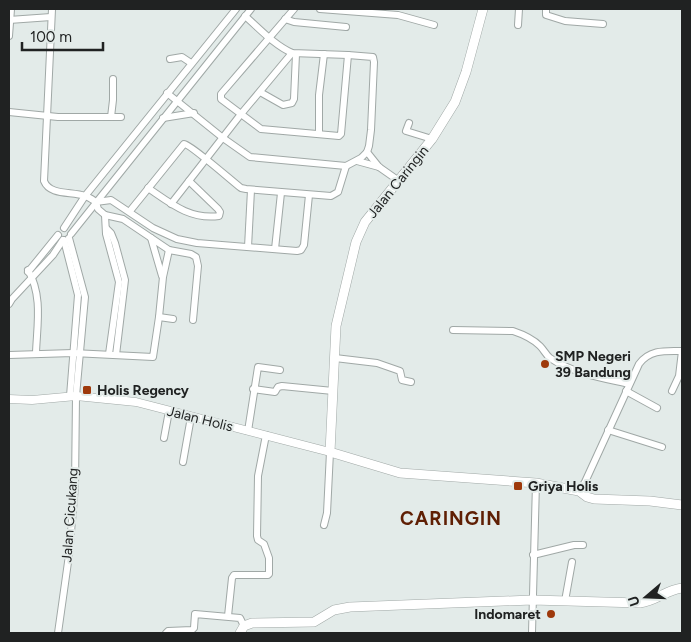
<svg xmlns="http://www.w3.org/2000/svg" width="691" height="642" viewBox="0 0 691 642" font-family="Figtree,sans-serif">
  <style>
    .lines { fill: none; stroke-linecap: round; stroke-linejoin: round }
    .minor-casing { stroke: #a0a8a6; stroke-width: 8 }
    .tertiary-casing { stroke: #a0a8a6; stroke-width: 9 }
    .secondary-casing { stroke: #a0a8a6; stroke-width: 10 }
    .minor { stroke: #fff; stroke-width: 6 }
    .tertiary { stroke: #fff; stroke-width: 8 }
    .secondary { stroke: #fff; stroke-width: 9 }
    .poi-dot { fill: #9e390b; stroke: #e3ebe9; stroke-width: 2 }
    .labels { text-anchor: middle; dominant-baseline: central; stroke-width: 4; stroke-linejoin: round; paint-order: stroke }
    .street-label { font-size: 14px; fill: #202222; stroke: #e3ebe9 }
    .poi-label { font-size: 14px; font-weight: bold; fill: #202222; stroke: #e3ebe9; text-anchor: start }
    .district-label { font-size: 19px; font-weight: bold; letter-spacing: 1px; fill: #5f1f04; stroke: #e3ebe9 }
  </style>
  <rect width="100%" height="100%" fill="#e3ebe9"/>
  <g class="lines">
    <defs>
      <g id="minor">
        <path d="M52,9l-8,172c6,15 28,10 41,15 4,1 8,4 11,6"/>
        <path d="M294,9l-73,85v5l40,30 78,7 2,-2 7,-79"/>
        <path d="M320,9l78,6 36,10"/>
        <path d="M546,9v6l19,6 38,3"/>
        <path d="M285,19l9,3 52,5"/>
        <path d="M9,20l42,-3"/>
        <path d="M518,25l1,-16"/>
        <path d="M9,36l2,-27"/>
        <path d="M170,59l12,-2 9,6"/>
        <path d="M260,92l23,13 9,-2 2,-4 2,-45"/>
        <path d="M167,93l56,45 27,19 96,9 15,-8 6,-6 2,-6 2,-16 3,-68 -1,-5 -25,-2 -56,-2c-18,-8 -32,-24 -47,-37"/>
        <path d="M9,112l49,5h63"/>
        <path d="M111,117l2,-17v-21"/>
        <path d="M163,118l31,-5"/>
        <path d="M409,123l-3,8 26,8"/>
        <path d="M319,134v-39l5,-41"/>
        <path d="M367,152l12,15 20,14"/>
        <path d="M357,161l22,6"/>
        <path d="M148,188c22,15 42,32 71,28l1,-4 -2,-3 -29,-28"/>
        <path d="M96,202l15,-2 42,28 24,11 20,4 100,8 4,-1 3,-5 5,-50"/>
        <path d="M96,202l2,7 7,6 1,19 13,48 -10,72"/>
        <path d="M171,204l70,-90 51,-61"/>
        <path d="M130,211l54,-67c6,0 48,37 57,44l5,1 85,7 7,-4 8,-26"/>
        <path d="M105,215l18,4 46,31 22,4 5,3 2,9 -5,54"/>
        <path d="M64,228l21,-32 151,-187"/>
        <path d="M107,229l4,4 4,10 10,37 -9,75"/>
        <path d="M71,234l180,-225"/>
        <path d="M151,238l11,38"/>
        <path d="M64,240l14,55 -8,101"/>
        <path d="M248,247l3,-57"/>
        <path d="M275,249l6,-56"/>
        <path d="M28,270c15,26 9,55 8,83"/>
        <path d="M28,272l30,-37"/>
        <path d="M9,304l3,-5 41,-44 10,-15"/>
        <path d="M159,317l14,2"/>
        <path d="M453,330l60,1c9,3 20,8 27,15 4,4 6,9 10,12 22,15 53,20 79,26"/>
        <path d="M9,355l64,-2 80,4 6,-40 4,-40 6,-27"/>
        <path d="M335,358l42,5 23,8 2,9 9,2"/>
        <path d="M253,389l22,3 3,-5 4,-1 51,5"/>
        <path d="M626,391l31,17"/>
        <path d="M672,391l7,-15 3,-25"/>
        <path d="M608,430l54,17"/>
        <path d="M248,431l10,-64 22,3"/>
        <path d="M164,438l5,-27"/>
        <path d="M183,462l8,-45"/>
        <path d="M579,491l6,-9 54,-118c11,-15 27,-13 43,-13"/>
        <path d="M324,525l3,-12 3,-61"/>
        <path d="M533,555l41,-10h9"/>
        <path d="M565,601l7,-39"/>
        <path d="M228,616l4,-38 2,-3h34l1,-1v-16l-5,-14 -6,-4 -1,-4 1,-60 8,-41"/>
        <path d="M58,633l11,-78 6,-69 1,-90 9,-99 -16,-59"/>
        <path d="M166,633l2,-2 24,-1 2,-2 1,-14 45,4 4,8"/>
        <path d="M532,633l4,-150"/>
      </g>
      <path id="tertiary" d="M9,399l23,1 44,-4 60,6 194,50"/>
      <g id="secondary">
        <path d="M483,9l-17,63 -11,30 -23,37 -67,83 -9,20 -20,84 -6,126 70,21 136,10 43,8 8,6 7,2 56,2 32,4"/>
        <path d="M240,633l4,-7 8,-3 62,-1 20,-12 16,-3 182,-7 108,3c16,-2 26,-13 42,-15"/>
      </g>
    </defs>
    <use href="#minor" class="minor-casing"/>
    <use href="#tertiary" class="tertiary-casing"/>
    <use href="#secondary" class="secondary-casing"/>
    <use href="#minor" class="minor"/>
    <use href="#tertiary" class="tertiary"/>
    <use href="#secondary" class="secondary"/>
  </g>
  <g class="poi-dot">
    <circle cx="545" cy="364" r="5"/>
    <rect x="82" y="385" width="10" height="10" rx="2.5"/>
    <rect x="513" y="481" width="10" height="10" rx="2.5"/>
    <circle cx="551" cy="614" r="5"/>
  </g>
  <g class="labels">
    <g class="street-label">
      <text transform="translate(398 182) rotate(-51)">Jalan Caringin</text>
      <text transform="translate(200 419) rotate(14)">Jalan Holis</text>
      <text transform="translate(70 515) rotate(-86)">Jalan Cicukang</text>
    </g>
    <g class="poi-label">
      <text x="555" y="356">SMP Negeri<tspan x="555" dy="16">39 Bandung</tspan></text>
      <text x="97" y="390">Holis Regency</text>
      <text x="528" y="486">Griya Holis</text>
      <text x="541" y="614" text-anchor="end">Indomaret</text>
    </g>
    <g class="district-label">
      <text x="451" y="518">CARINGIN</text>
    </g>
  </g>
  <rect width="691" height="642" fill="none" stroke="#202222" stroke-width="20"/>
  <g transform="translate(646 597) rotate(251)" stroke="#e3ebe9" stroke-width="4" paint-order="stroke">
  <path d="M0-4L9 19L0 12L-9 19Z" fill="#202222"/>
  <text y="-8" font-size="14" font-weight="bold" text-anchor="middle" fill="#202222">U</text>
  </g>
  <path d="M22 42v8h81v-8" fill="none" stroke="#202222" stroke-width="2.5"/>
  <text x="30" y="42" font-size="15" fill="#202222" stroke="#e3ebe9" stroke-width="4" paint-order="stroke">100 m</text>
</svg>
